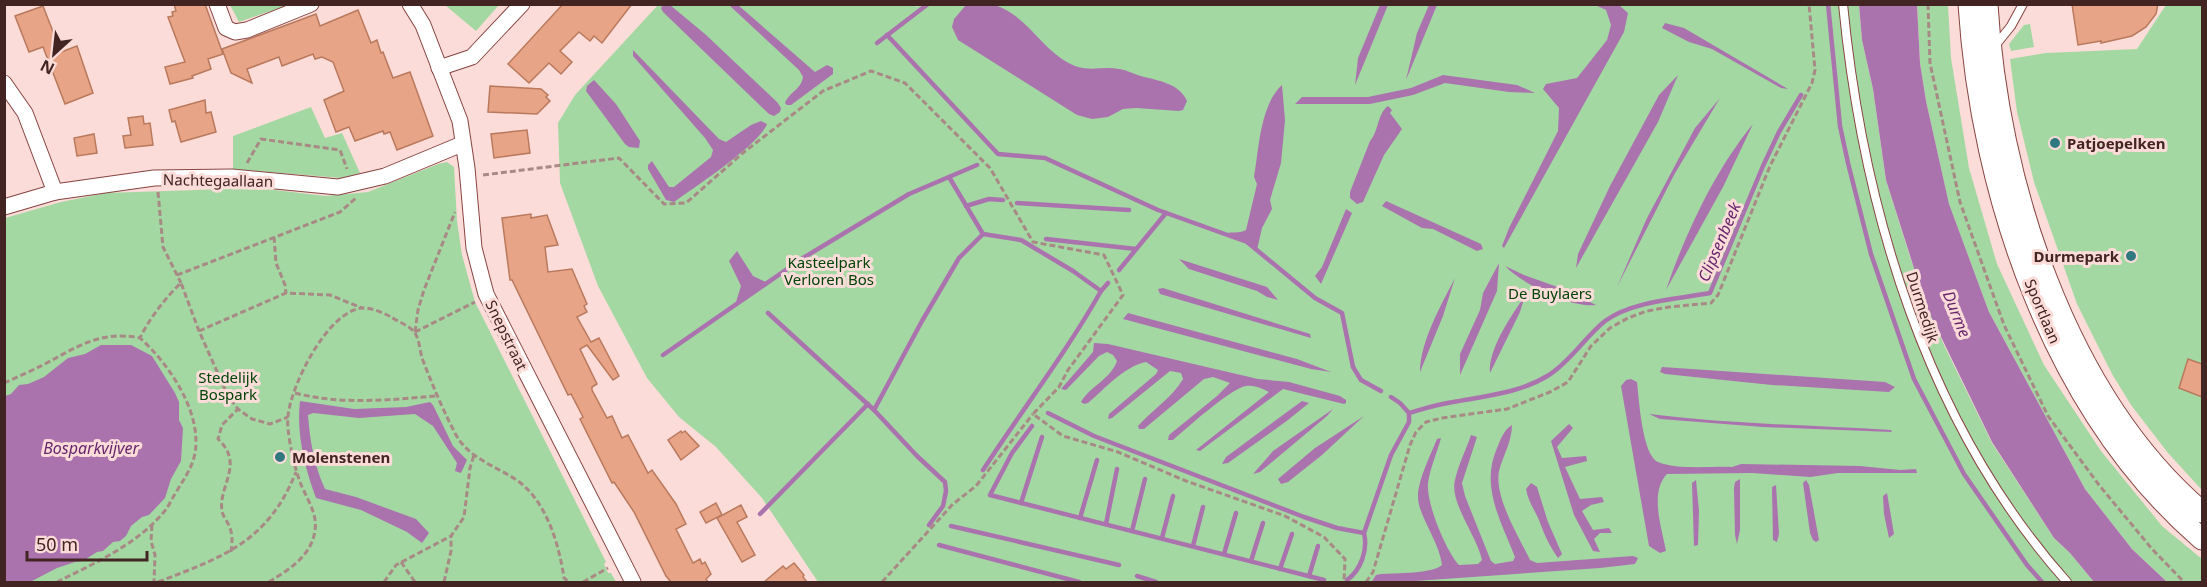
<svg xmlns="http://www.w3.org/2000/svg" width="2207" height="587" viewBox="0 0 2207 587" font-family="'Noto Sans',sans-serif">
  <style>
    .green { fill: #a4d8a3 }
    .water { fill: #aa73ae }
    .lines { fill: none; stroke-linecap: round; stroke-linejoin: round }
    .stream { stroke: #aa73ae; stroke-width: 4.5 }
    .building { fill: #e8a487; stroke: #b9795d; stroke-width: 1.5 }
    .lane-casing { stroke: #874441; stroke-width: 10 }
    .street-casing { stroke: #874441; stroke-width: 17 }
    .secondary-casing { stroke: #874441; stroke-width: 23 }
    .path { stroke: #a88986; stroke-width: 3; stroke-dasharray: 6 3; stroke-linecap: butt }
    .lane { stroke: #fff; stroke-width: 8 }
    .street { stroke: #fff; stroke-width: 15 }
    .secondary { stroke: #fff; stroke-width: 21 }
    .poi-dot { fill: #317980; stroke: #fcdcd9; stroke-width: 2 }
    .labels { text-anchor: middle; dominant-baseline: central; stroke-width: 6; stroke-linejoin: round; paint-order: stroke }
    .poi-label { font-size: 15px; font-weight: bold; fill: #422422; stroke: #fcdcd9; text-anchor: start }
    .street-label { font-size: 15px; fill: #422422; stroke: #fcdcd9 }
    .park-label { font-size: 15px; fill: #004307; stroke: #fcdcd9 }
    .water-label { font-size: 16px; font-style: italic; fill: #67246e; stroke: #fcdcd9 }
  </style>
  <rect width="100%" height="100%" fill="#fcdcd9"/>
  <g class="green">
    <path d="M913,4l4,3 3,-3 939,1 3,35 11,49 13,91 25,80 32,83 49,100 62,95 16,15 24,29h-1276l-56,-84 -46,-51 -37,-30 -32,-39 -49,-92 -38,-103 -2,-60 17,-28 83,-90z"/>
    <path d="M230,5h58l-49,17z"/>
    <path d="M445,5h54l-23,26z"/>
    <path d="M1917,5h31l3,53 18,110 28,96 47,101 57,86 61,75 40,33v23h-35l-35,-33 -47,-60 -96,-177 -40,-107 -23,-104 -6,-38z"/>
    <path d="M2166,5h36v485l-34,-37 -37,-48 -19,-31 -35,-70 -43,-122 -17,-70 -7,-53 36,-6 91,-4z"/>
    <path d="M2030,24l4,23 -23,4 -2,-7 15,-19z"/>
    <path d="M311,107l14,31 17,-5 18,40 -19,5 -108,-9v-33z"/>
    <path d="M447,162l7,5 3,54 5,34 13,47 131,260 -2,2 4,9h3l5,9h-611v-364l56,-16 45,-9 152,-5 68,8 42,-4 70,-28z"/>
  </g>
  <g class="water">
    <path d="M664,4l6,1 35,29 72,68 4,6 -1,4 -6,4 -5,-2 -106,-102 -2,-4z"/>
    <path d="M729,5h9l77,67 12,-7 6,3v6l-42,31h-4l-2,-2c4,-11 16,-13 18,-26l-4,-7z"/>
    <path d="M966,5c9,-1 19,-2 28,0 35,10 50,51 84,62 14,4 27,-1 41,2 8,1 15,5 22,7 18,5 38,7 46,25l-4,9 -4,1 -43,-3 -13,1 -15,8 -16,2 -15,-4 -119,-75 -6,-13 2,-8z"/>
    <path d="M1380,5h8l-33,80 3,-27z"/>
    <path d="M1429,5h8l-31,75 11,-47z"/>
    <path d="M1595,5l25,1 8,7 -4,19 -120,216 -2,-2 7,-18 49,-97 1,-23 -16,-19 3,-5 31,-6 30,-38 4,-15 -5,-15z"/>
    <path d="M1859,5h58l3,58 6,38 23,103 40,108 96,177 47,60 35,33h-73l-24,-29 -16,-15 -62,-96 -66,-136 -40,-126 -13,-91 -11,-49z"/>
    <path d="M1665,23l19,5 104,61 -7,-1 -69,-39 -23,-7 -27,-14z"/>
    <path d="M633,50l86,89 7,3 25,-17 10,-4 6,3c-8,21 -72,63 -93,78l-8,-2 -18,-31v-4l4,-4 17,26h5l37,-30 2,-7 -8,-12 -72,-82z"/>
    <path d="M1443,75l74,10 18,8 -26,-1 -64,-9 -32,12 -43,9h-75l7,-7h66l43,-9z"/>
    <path d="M1678,75l-20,47 -82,146 2,-14 32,-68 49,-91z"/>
    <path d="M594,80l22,24 24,37 -1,7 -10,-1 -4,-3 -39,-53 1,-5z"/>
    <path d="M1282,85l3,35 -4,43 -11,37 2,9 -10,19 -5,22 -10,-8 -24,-8c8,-3 15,0 23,-4l11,-46 -3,-7c5,-28 6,-72 28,-92z"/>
    <path d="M1720,98l-46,77 -57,112 30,-69 48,-90z"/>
    <path d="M1388,106l4,4 -2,3 12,16 -18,26 -21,47 -6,2 -7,-6v-6l20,-51c9,-10 7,-27 18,-35z"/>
    <path d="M1753,124l-30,63 -57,103c19,-56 49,-120 87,-166z"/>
    <path d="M1386,201l95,43 2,5 -6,2 -44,-22 -11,-1 -40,-22z"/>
    <path d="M1346,209l6,4 -31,71 -6,-8 7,-9z"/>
    <path d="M737,251l16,25 15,7 -33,22 6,-19 -12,-25z"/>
    <path d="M1179,259l88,28 11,13 -11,-3 -10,-6 -68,-22z"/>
    <path d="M1499,263l-2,28 -37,84v-21l20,-44 3,-17z"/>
    <path d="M1505,266l19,9 42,15 30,15c-27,3 -73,-21 -91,-39z"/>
    <path d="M1455,278l-12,38 -23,56c0,-30 21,-67 35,-94z"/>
    <path d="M1163,288l147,46 1,4 -151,-44 -2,-5z"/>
    <path d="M1525,296l-5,16 -30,61c-3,-22 22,-59 35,-77z"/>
    <path d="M1128,313l169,46 34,13 -20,-3 -188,-50z"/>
    <path d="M1094,343l14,1 150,35 31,3 51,14 6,4v3l-2,1 -61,-15 -83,62 -4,-1 73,-58c-8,-4 -15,-7 -23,-6 -15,2 -60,43 -73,54h-5l1,-5 48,-39 13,-13 -17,-6 -9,2 -60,50h-5l-1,-3c15,-17 34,-28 45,-47l-2,-6 -11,-2 -58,47 -4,1 1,-5 47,-40 2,-4 -12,-8c-23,5 -40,26 -58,41l-4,1 -3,-2c9,-16 29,-22 36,-41l-4,-6 -6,-3 -8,4 -33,34 -5,-1 32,-37z"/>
    <path d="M101,345h30l21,11 23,37 4,9v18l4,8 -2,33 -10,18 -6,19 -16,17 -7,2 -11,9 -5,10 -6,5 -7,1 -10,9 -6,1 -14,9 -8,1 -18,6 -27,14h-25v-186l6,-2 8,-9 9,-1 16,-7 24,-19 17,-4z"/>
    <path d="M1662,367l223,15 10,5 -6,5 -117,-7 -107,-11 -5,-2z"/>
    <path d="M1631,379l6,3c2,17 5,73 21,80 18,8 54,4 74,5l9,-3 119,2 40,4 16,-1 1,4h-79l-28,4 -58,-4 -85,1c-18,19 -5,54 -1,77l-6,2 -11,-7 -28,-160 5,-6z"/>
    <path d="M300,401l54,8 52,-2 24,-5 3,3 20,41 14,14 -6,13 -6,-2 2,-8 -24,-37 -18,-12 -56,4 -46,-5 -5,2c2,26 6,50 17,74l31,8 60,22 13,14 -7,10 -15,-11 -46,-22 -45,-12c-11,-30 -20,-64 -16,-97z"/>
    <path d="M1302,401l7,2 -21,17 -60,43 -6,1 4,-7z"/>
    <path d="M1333,409l-6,7 -67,56 -7,2 20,-23z"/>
    <path d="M1649,414c80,10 161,11 242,16l1,2 -129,-5 -103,-8z"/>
    <path d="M1364,416l-42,39 -34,27 -7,2 -3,-5 37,-31z"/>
    <path d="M1569,424l4,4 -16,19 5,11 24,-2 1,5 -22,6 15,32 22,-2 2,5 -13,3 -9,6 11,19 16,-2 3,5h-12l-6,6 6,13 -7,-1 -19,-36 -23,-74z"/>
    <path d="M1512,425c0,16 -9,31 -13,46 -5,26 20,66 31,89l7,3 96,-7 5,2 -3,6 -35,4 -199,14 -29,-1 4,-6 5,-1c15,-1 51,0 61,-9 -3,-24 -23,-48 -24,-67 -1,-16 13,-44 19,-59l4,-1c-4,15 -11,30 -13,45 -2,20 18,68 31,82l19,-1 4,-4c-5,-24 -33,-58 -27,-80 3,-15 11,-30 16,-45l6,2 -15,46 3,13 26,65 4,3 18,-3 2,-4c-14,-36 -35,-70 -18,-109 4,-9 6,-17 15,-23z"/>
    <path d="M1740,479v51l-3,14 -2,-9 -1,-47 1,-6z"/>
    <path d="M1696,480l3,31 -1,34 -4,1 -2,-63z"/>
    <path d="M1806,480l3,5 10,55 -3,2 -3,-2 -3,-7 -7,-50z"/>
    <path d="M1531,483l6,4 11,35 14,32 -4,4c-9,-13 -14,-24 -19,-38 -5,-11 -11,-19 -13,-31z"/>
    <path d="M1776,485l3,49 -2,8 -4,-2 -1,-53z"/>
    <path d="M1887,493l7,41 -5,4 -5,-24 -1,-18z"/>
  </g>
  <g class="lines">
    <g class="stream">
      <path d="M1828,4l12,122 8,37 23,91 43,125 50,95 63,91 15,17"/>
      <path d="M887,35l111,119 47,4 113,52 89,32 68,56 27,15 11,54 8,13 20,11"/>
      <path d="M877,43l51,-39"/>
      <path d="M949,177l34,57"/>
      <path d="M1017,203l112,7"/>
      <path d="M966,206l23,-7 14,1"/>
      <path d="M1046,239l90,10"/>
      <path d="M1119,270l47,-57"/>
      <path d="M768,313l106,97 48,-89 37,-63 24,-24 38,6 52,31 28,20 7,-8"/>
      <path d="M663,355l140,-97 106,-64 68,-29"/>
      <path d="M874,410l43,46 28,26 1,9 -3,15 -14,19"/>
      <path d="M1048,413l46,23 210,81 33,11 27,5"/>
      <path d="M1409,413c14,-4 29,-9 44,-11 33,-6 67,-9 96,-27 22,-14 36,-38 56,-54 27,-20 73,-22 105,-28l53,-127 16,-34 22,-37"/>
      <path d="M1032,426l-20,27 -22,42 334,85 -1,2"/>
      <path d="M983,470c39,-60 83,-117 118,-179"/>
      <path d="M1021,503l21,-66"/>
      <path d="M760,514l108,-110"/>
      <path d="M1080,518l17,-58"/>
      <path d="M1106,524l11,-55"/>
      <path d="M951,526l168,39"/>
      <path d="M1132,531l13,-52"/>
      <path d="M1162,538l11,-42"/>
      <path d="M939,545l140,37"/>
      <path d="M1193,546l10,-39"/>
      <path d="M1224,554l12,-41"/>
      <path d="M1251,561l12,-38"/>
      <path d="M1280,569l12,-35"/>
      <path d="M1137,576l19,6"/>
      <path d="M1309,576l9,-30"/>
      <path d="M1347,580c14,-10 21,-30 17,-47l27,-78 18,-33v-9l-9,-10 -9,-6"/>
    </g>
  </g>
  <g class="building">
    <path d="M174,4h31l18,50 -15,5 3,10 -19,7 1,2 -23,6 -5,-17 20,-5 -17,-45 5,-1 -1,-4 4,-1z"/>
    <path d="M563,4h69l-30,39 -8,-7 -4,5 -11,-9 -19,19 12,11 -11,12 -12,-11 -20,20 -21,-19z"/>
    <path d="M2072,4h86l-2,10 -10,13 -14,9 -31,7v-2l-23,4z"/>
    <path d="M43,6l18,46 16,-6 16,47 -28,11 -22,-57 -14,5 -14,-36z"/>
    <path d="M358,10l13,33 6,-3 4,13 2,-1 10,26 17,-6 23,64 -36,14 -7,-18 -6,2 -1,-3 -28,10 -6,-14 -13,5 -12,-32 20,-9 -11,-29 -11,-5 -7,2 -2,-5 -31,12 -3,-9 -32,12 5,14 -21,-10 -9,-24 94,-35 4,12z"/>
    <path d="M490,86l51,3 7,6 -2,2 4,4 -13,13 -49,-2z"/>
    <path d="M205,100l1,13 5,-1 5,20 -35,10 -6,-21 -3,1 -3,-12z"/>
    <path d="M143,116l1,8 6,-1 3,22 -28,3 -2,-12 8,-1 -3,-17z"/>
    <path d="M527,130l3,23 -36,5 -3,-24z"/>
    <path d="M94,134l3,19 -20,3 -3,-18z"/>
    <path d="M531,214v4l16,-3 11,30 -13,2 3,25 24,-3 15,35 -3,2 3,6 -10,5 14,25 8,-4 20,38 -6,4 -26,-35 -7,4 17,35 -5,3v3l15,28 5,-2 10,22 6,-3 20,38 4,-3 24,34 10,20 -10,5 17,34 7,-4 2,5 3,-2 6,12 -5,5 2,3h-37l-5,-6 -32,-64 -20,-30 -2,1 -32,-64 3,-2 -12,-23 -3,1 -56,-115h-2l-8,-62z"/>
    <path d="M2188,359l14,5v33l-23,-9z"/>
    <path d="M681,431l1,2 3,-2 14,15 -18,14 -13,-20z"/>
    <path d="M716,503l6,12 -16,8 -6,-11z"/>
    <path d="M741,505l6,12 -10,5 18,33 -13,7 -25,-44z"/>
    <path d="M794,563l10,12 -1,2 4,5h-43l19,-16 3,3z"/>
  </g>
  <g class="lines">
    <defs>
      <g id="lane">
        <path d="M1843,4c20,207 84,421 224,578"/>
        <path d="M1995,46l16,-20 12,-22"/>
      </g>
      <g id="street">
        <path d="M217,4l9,24 9,4 12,-2 64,-26"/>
        <path d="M410,4l13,21 37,96 7,47 7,80 12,46 147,288"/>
        <path d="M439,68l33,-11 50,-53"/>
        <path d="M4,83l21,30 30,79"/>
        <path d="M4,207l51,-15 99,-14 78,-1 106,10 47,-11 77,-32"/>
      </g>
      <g id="secondary">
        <path d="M1969,4c12,192 85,407 233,535"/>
        <path d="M1987,4c10,176 78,391 215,508"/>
      </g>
    </defs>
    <use href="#lane" class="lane-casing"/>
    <use href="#street" class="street-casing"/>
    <use href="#secondary" class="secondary-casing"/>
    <g class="path">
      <path d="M1928,4l2,59 30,139 44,123 44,91 51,69 53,64 32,33"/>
      <path d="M247,163l14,-24 79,11 7,19"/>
      <path d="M483,175l136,-17 45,46 22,-1 58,-51 79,-61 48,-20 34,12 85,85 43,74 71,13 19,40 -55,75 -9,17 -26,27 30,22 55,16 68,29 99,35 39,21 21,22 -1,23"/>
      <path d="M158,192l5,55 18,36"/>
      <path d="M274,237l2,26 9,22 1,8"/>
      <path d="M177,275l163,-63 16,-14"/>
      <path d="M199,331l87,-38 44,2 32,13"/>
      <path d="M415,332l3,-22 6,-20 31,-78"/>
      <path d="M415,332l60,-30"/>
      <path d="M4,383c13,-6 27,-12 39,-18 34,-18 57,-35 97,-27 9,-19 26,-41 41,-55l18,48 29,65 10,13 14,10 18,5 18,-7"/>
      <path d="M295,393c45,12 95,7 141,3"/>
      <path d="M152,525l-1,16 4,14 -1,27"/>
      <path d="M231,552c1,-8 2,-16 -1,-24 -2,-6 -7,-11 -8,-17 -4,-25 23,-47 -4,-72l4,-14 16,-16"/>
      <path d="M401,562l14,20"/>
      <path d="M57,582c36,-18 79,-37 106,-69 5,-5 8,-13 12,-19 8,-14 17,-25 20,-41 7,-41 -26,-89 -55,-115"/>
      <path d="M158,582c65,-25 110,-40 138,-110"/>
      <path d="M269,582c19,-12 43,-26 46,-52 3,-18 -11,-35 -16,-51 -5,-13 -13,-49 -11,-63 3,-31 39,-103 73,-108 9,-1 23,5 30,9 6,4 19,9 23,15 5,5 6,19 8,26 10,26 20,50 33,75 12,24 38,32 60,46 31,20 44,65 49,99l5,4"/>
      <path d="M384,582l12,-17 55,-29 13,-19 6,-49 4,-13"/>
      <path d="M444,582l7,-31v-15"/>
      <path d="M583,582l25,-14"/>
      <path d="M882,582l71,-78 23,-18 57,-72"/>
      <path d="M1366,582l7,-10 37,-127 6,-13 10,-10 16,-4 65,-9 43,-17 18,-10 23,-36 19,-18 18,-10 19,-7 22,-4 42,-4 7,-8 52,-129 42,-83 3,-13 -6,-66"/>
    </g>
    <use href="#lane" class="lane"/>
    <use href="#street" class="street"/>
    <use href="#secondary" class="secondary"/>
  </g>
  <g class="poi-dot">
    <circle cx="2055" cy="143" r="6"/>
    <circle cx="2131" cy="256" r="6"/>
    <circle cx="280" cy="457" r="6"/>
  </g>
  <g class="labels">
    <g class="poi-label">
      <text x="2067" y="143">Patjoepelken</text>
      <text x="2119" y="256" text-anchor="end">Durmepark</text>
      <text x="292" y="457">Molenstenen</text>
    </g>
    <g class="street-label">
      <text transform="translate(218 180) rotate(1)">Nachtegaallaan</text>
      <text transform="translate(1923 307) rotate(72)">Durmedijk</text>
      <text transform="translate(2043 311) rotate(67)">Sportlaan</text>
      <text transform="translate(507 335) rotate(64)">Snepstraat</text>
    </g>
    <g class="park-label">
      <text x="829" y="262">Kasteelpark<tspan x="829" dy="17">Verloren Bos</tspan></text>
      <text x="1550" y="293">De Buylaers</text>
      <text x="228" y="377">Stedelijk<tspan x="228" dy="17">Bospark</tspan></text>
    </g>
    <g class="water-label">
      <text transform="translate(1719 242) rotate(-67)">Clipsenbeek</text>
      <text transform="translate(1957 314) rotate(68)">Durme</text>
      <text x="91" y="448">Bosparkvijver</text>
    </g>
  </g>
  <rect width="2207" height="587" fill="none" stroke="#422422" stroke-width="12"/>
  <g transform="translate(54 54) rotate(207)" stroke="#fcdcd9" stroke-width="4.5" paint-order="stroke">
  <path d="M0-4.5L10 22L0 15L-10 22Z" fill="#422422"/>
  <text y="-9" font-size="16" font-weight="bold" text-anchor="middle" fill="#422422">N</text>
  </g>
  <path d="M27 551v9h120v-9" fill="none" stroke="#422422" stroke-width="3"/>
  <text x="36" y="551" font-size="18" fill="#422422" stroke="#fcdcd9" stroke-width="4.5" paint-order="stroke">50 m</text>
</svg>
